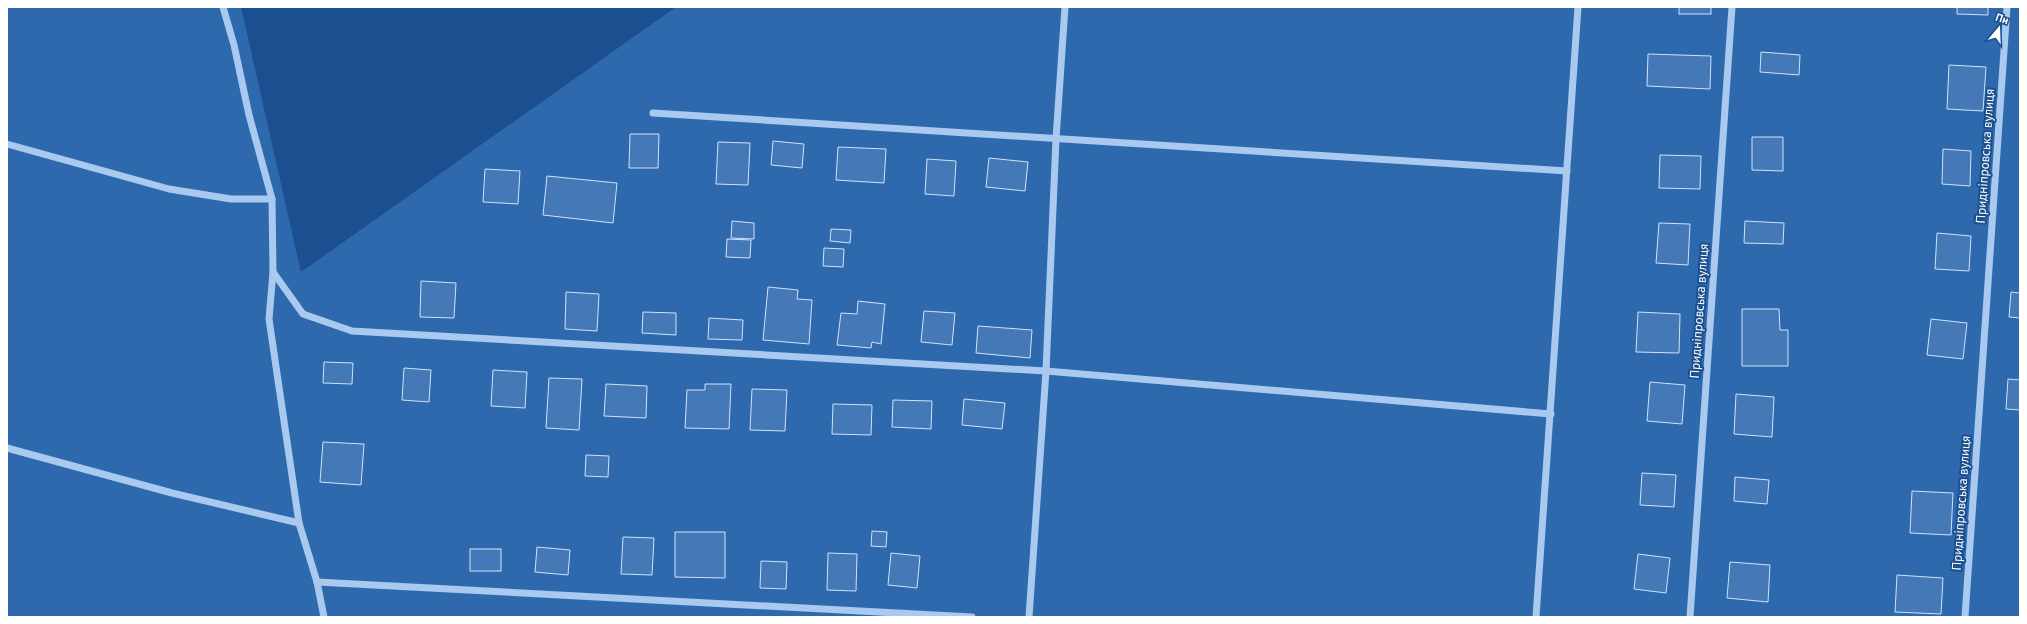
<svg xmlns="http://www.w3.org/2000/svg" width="2027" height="624" viewBox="0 0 2027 624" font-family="'PT Sans',sans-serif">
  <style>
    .green { fill: #2e69ad }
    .building { fill: #4478b7; stroke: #cfe3fa }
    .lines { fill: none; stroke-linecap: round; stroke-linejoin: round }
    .minor { stroke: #a9c9ee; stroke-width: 7 }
    .labels { text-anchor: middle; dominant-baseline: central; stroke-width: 4; stroke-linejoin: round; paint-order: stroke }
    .street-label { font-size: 13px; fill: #fff; stroke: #1b4f8f }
  </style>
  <rect width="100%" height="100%" fill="#1b4f8f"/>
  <path class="green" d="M7,7h234l60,265 375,-265h1344v610h-2013z"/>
  <g class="building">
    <rect x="1679" y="7" width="32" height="7"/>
    <path d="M1957,7h31v8l-31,-1z"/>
    <path d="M1761,52l39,3 -1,20 -39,-3z"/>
    <path d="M1648,54l63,2 -1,33 -63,-3z"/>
    <path d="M1949,65l37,2 -3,44 -36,-2z"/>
    <path d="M630,134h29l-1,34h-29z"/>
    <path d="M1752,137h31v34l-31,-1z"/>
    <path d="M773,141l31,3 -2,24 -31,-3z"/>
    <path d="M718,142l32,1 -2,42 -32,-1z"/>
    <path d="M838,147l48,2 -2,34 -48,-3z"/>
    <path d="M1943,149l28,2 -1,35 -28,-2z"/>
    <path d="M1660,155l41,1 -1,33 -41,-1z"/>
    <path d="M989,158l39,4 -3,29 -39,-4z"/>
    <path d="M927,159l29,2 -2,35 -29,-2z"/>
    <path d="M485,169l35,2 -2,33 -35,-2z"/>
    <path d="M547,176l70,7 -4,40 -70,-8z"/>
    <path d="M732,221l22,2v16l-23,-1z"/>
    <path d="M1745,221l39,2 -1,21 -39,-1z"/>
    <path d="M1659,223l31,1 -2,41 -32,-2z"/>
    <path d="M831,229l20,1 -1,13 -20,-2z"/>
    <path d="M1937,233l34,3 -2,35 -34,-2z"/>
    <path d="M727,239l24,1 -1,18 -24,-1z"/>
    <path d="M824,248l20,1 -1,18 -20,-1z"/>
    <path d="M421,281l35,2 -2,35 -34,-1z"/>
    <path d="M768,287l30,3 -1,9 15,1 -3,44 -46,-4z"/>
    <path d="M566,292l33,2 -2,37 -32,-2z"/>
    <path d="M2011,292l9,1v25l-11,-1z"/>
    <path d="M858,301l27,3 -4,40 -9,-2 -1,6 -34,-3 4,-32 16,1z"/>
    <path d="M1742,309h37l1,21h8v36h-46z"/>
    <path d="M924,311l31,2 -3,32 -31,-3z"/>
    <path d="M643,312l33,1v22l-34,-2z"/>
    <path d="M1638,312l42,2 -1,39 -43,-1z"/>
    <path d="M709,318l34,2 -1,20 -34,-1z"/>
    <path d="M1931,319l36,4 -4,36 -36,-4z"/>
    <path d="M978,326l54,4 -2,28 -54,-5z"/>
    <path d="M324,362l29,1 -1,21 -29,-1z"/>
    <path d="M404,368l27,2 -2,32 -27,-2z"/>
    <path d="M493,370l34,2 -2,36 -34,-2z"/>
    <path d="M549,378l33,1 -3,51 -33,-2z"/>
    <path d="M2008,379l12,1v30l-14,-1z"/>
    <path d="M1650,382l35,3 -3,39 -35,-3z"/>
    <path d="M606,384l41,2 -1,32 -42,-2z"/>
    <path d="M705,384h26l-2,45 -44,-1 2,-38h18z"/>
    <path d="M752,389l35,1 -2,41 -35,-1z"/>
    <path d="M1736,394l38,3 -2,40 -38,-3z"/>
    <path d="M964,399l41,4 -3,26 -40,-4z"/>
    <path d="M893,400l39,1 -1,28 -39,-2z"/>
    <path d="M833,404l39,1 -1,30 -39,-1z"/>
    <path d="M323,442l41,2 -3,41 -41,-3z"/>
    <path d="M586,455l23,1 -1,21 -23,-1z"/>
    <path d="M1642,473l34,2 -2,32 -34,-2z"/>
    <path d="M1735,477l34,3 -2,24 -33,-3z"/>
    <path d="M1912,491l41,2 -2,42 -41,-2z"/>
    <path d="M872,531l15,1 -1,15 -15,-1z"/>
    <path d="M675,532h50v46l-50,-1z"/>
    <path d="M623,537l31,1 -2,37 -31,-1z"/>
    <path d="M537,547l33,3 -2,25 -33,-3z"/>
    <rect x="470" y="549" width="31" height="22"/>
    <path d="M828,553l29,1 -1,37 -29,-1z"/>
    <path d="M891,553l29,3 -3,32 -29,-3z"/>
    <path d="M1638,554l32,4 -4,35 -32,-4z"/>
    <path d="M761,561l26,1 -1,27 -26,-1z"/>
    <path d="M1730,562l40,3 -2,37 -41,-4z"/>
    <path d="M1897,575l46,3 -2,36 -46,-2z"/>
  </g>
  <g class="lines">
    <g class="minor">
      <path d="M223,7l11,38 15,70 23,84 1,73 -4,47 30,204 18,59 7,35"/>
      <path d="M653,113l914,58"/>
      <path d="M7,144l162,45 62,10h41"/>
      <path d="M273,272l30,42 49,17 694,40 505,43"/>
      <path d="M7,448l165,45 127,30"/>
      <path d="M317,582l655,35"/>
      <path d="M1029,617l17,-246 10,-232 9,-132"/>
      <path d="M1536,617l42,-610"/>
      <path d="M1690,617l42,-610"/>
      <path d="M1965,617l42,-610"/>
    </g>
  </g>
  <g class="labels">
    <g class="street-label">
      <text transform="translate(1985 156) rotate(-86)">Придніпровська вулиця</text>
      <text transform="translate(1699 311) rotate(-86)">Придніпровська вулиця</text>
      <text transform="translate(1961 503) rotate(-86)">Придніпровська вулиця</text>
    </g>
  </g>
  <rect width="2027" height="624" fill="none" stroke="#ffffff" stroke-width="16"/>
  <g transform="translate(1999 28) rotate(19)" stroke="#1b4f8f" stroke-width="3" paint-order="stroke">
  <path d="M0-3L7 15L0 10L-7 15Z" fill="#ffffff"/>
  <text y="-6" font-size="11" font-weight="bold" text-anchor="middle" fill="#ffffff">Пн</text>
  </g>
</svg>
